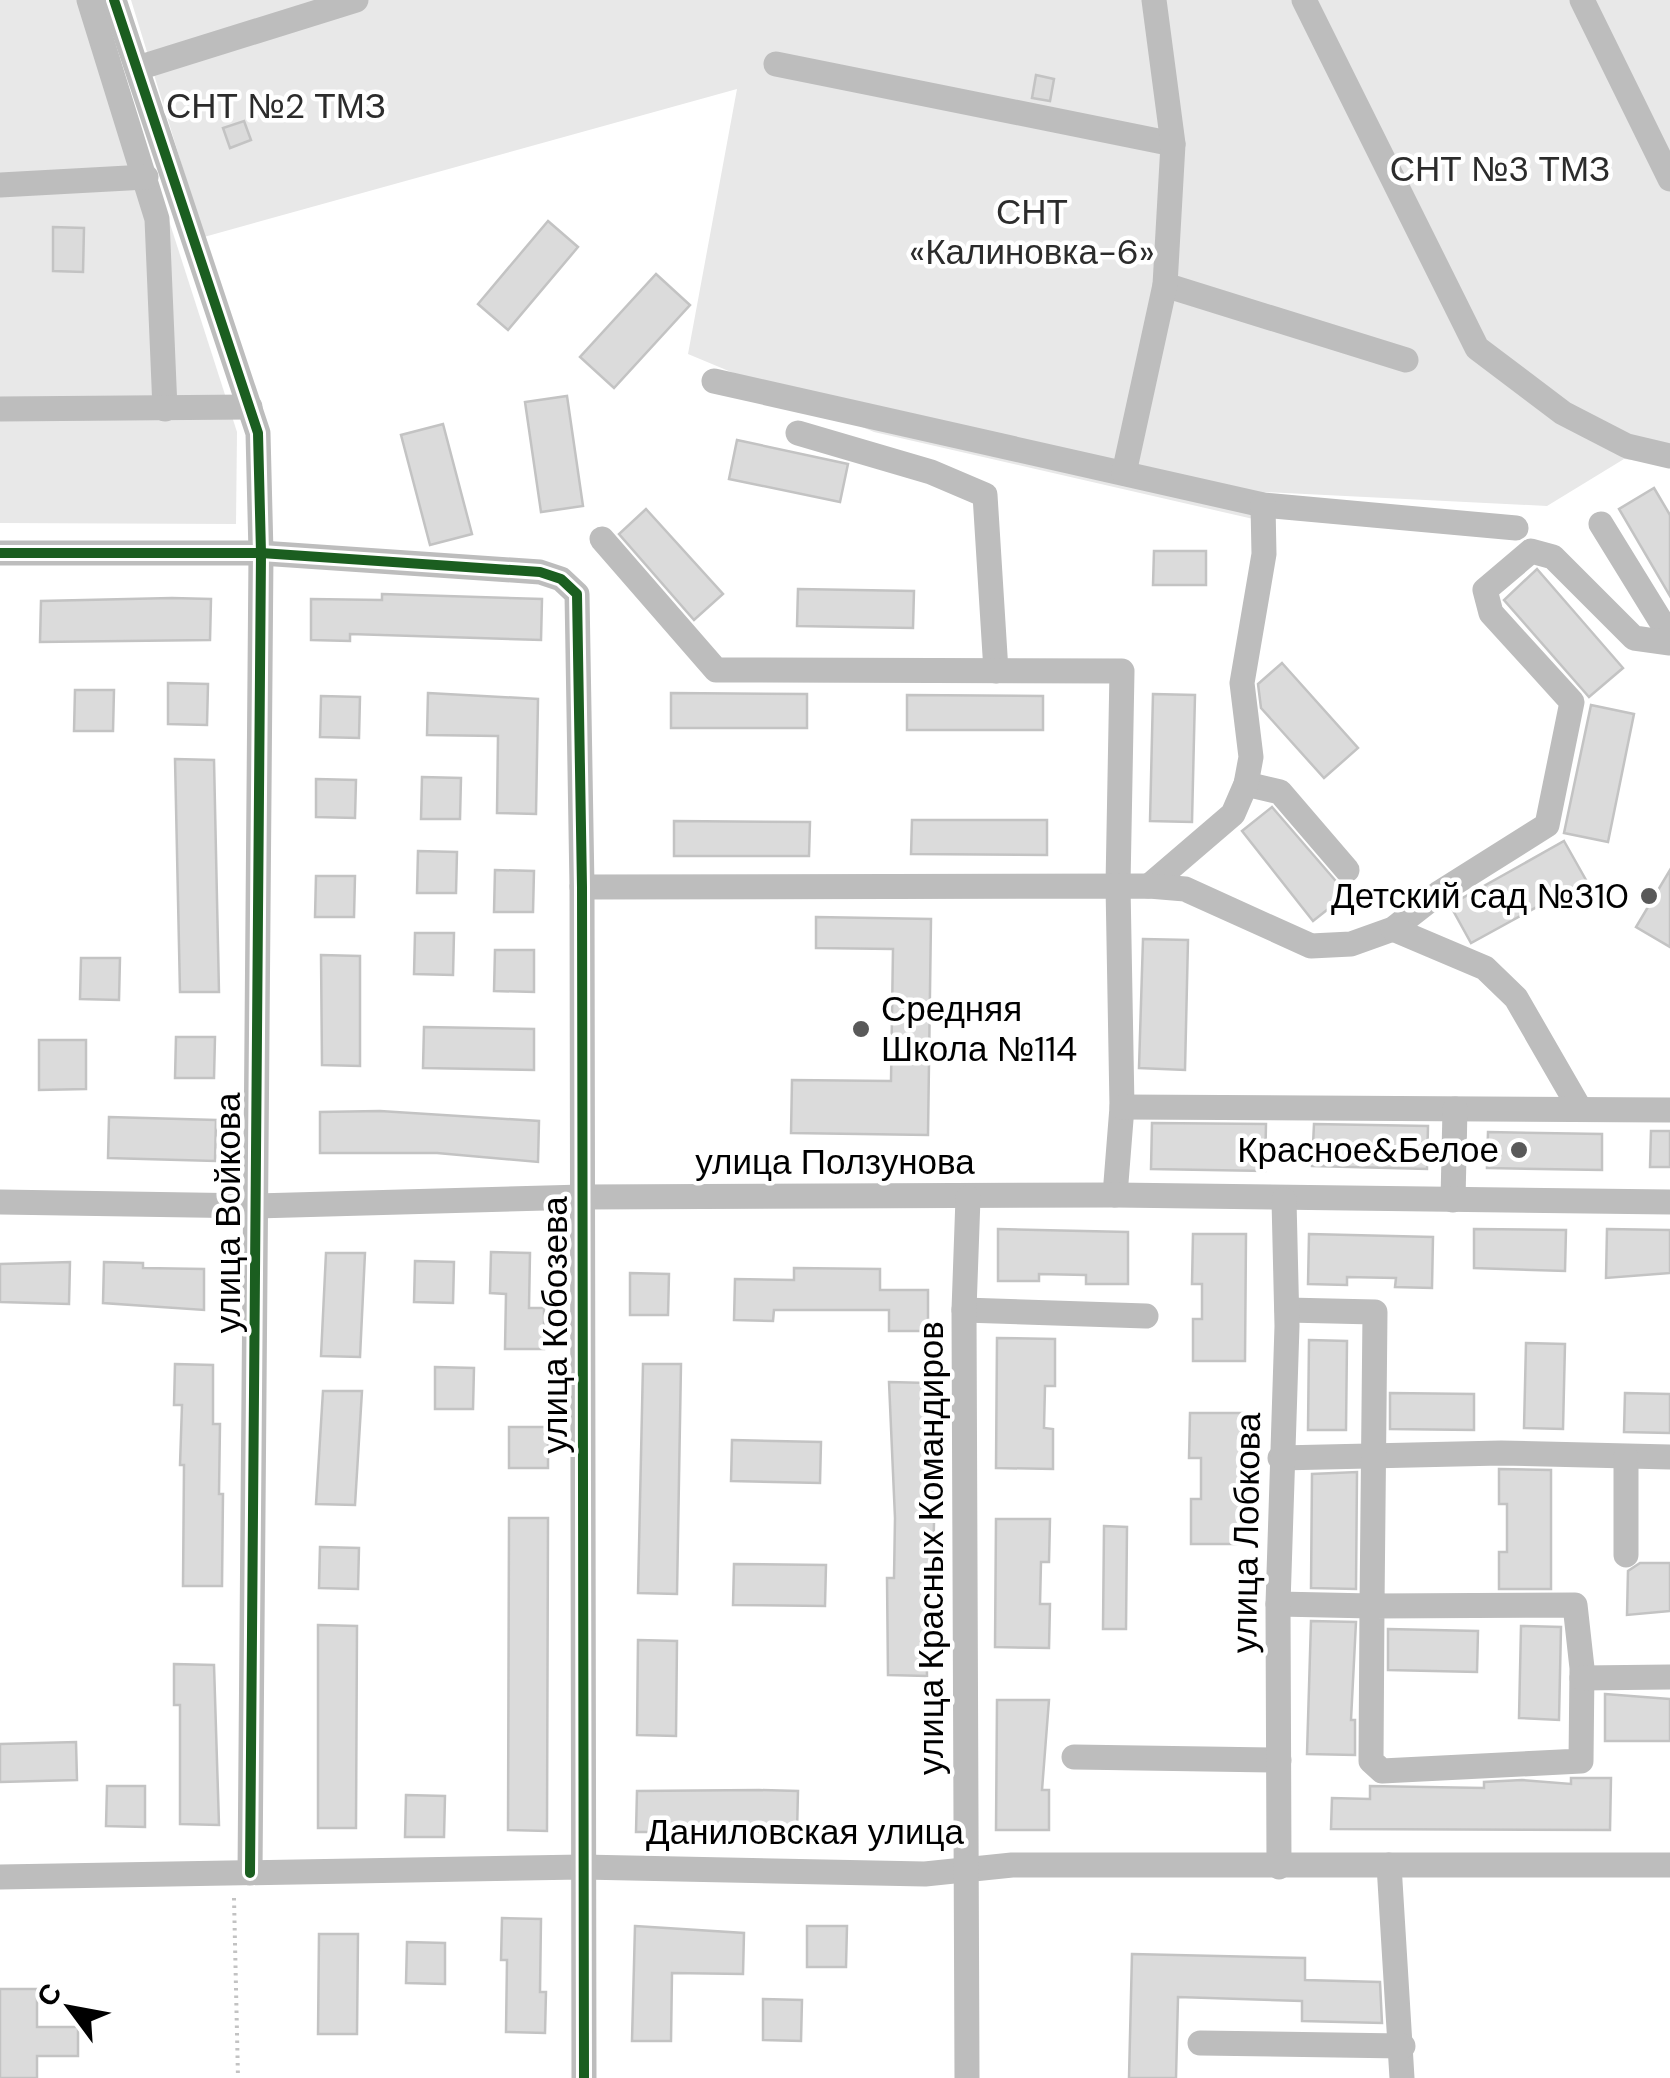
<svg xmlns="http://www.w3.org/2000/svg" width="1670" height="2078" viewBox="0 0 1670 2078" font-family="'DM Sans',sans-serif">
  <style>
    .green { fill: #e8e8e8 }
    .building { fill: #dbdbdb; stroke: #c3c3c3; stroke-width: 2.5 }
    .lines { fill: none; stroke-linecap: round; stroke-linejoin: round }
    .path { stroke: #c2c2c2; stroke-width: 4; stroke-dasharray: 2.5 5; stroke-linecap: butt }
    .minor { stroke: #bdbdbd; stroke-width: 25 }
    .cycleway-casing { stroke: #fff; stroke-width: 16 }
    .cycleway { stroke: #1b5e20; stroke-width: 10 }
    .poi-dot { fill: #595959; stroke: #fff; stroke-width: 4 }
    .labels { text-anchor: middle; dominant-baseline: central; stroke-width: 9; stroke-linejoin: round; paint-order: stroke }
    .park-label { font-size: 35px; fill: #2c2c2c; stroke: #fff }
    .poi-label { font-size: 35px; fill: #000; stroke: #fff; text-anchor: end }
    .street-label { font-size: 35px; fill: #000; stroke: #fff }
  </style>
  <rect width="100%" height="100%" fill="#fff"/>
  <g class="green">
    <path d="M0,0h98l139,432 -1,92 -236,-1z"/>
    <path d="M131,0h1539v465l-46,-6 -77,47 -284,-14 -1,29 -388,-89 -186,-78 49,-265 -533,148z"/>
  </g>
  <g class="building">
    <path d="M1036,75l18,4 -4,22 -18,-3z"/>
    <path d="M244,121l7,19 -21,8 -7,-20z"/>
    <path d="M548,221l30,26 -70,83 -30,-26z"/>
    <path d="M53,227l31,1 -1,44 -30,-1z"/>
    <path d="M656,274l34,31 -76,83 -34,-31z"/>
    <path d="M567,396l16,110 -42,6 -16,-110z"/>
    <path d="M443,424l29,110 -42,11 -29,-110z"/>
    <path d="M737,440l111,24 -8,38 -111,-23z"/>
    <path d="M1654,488l16,27v81l-51,-87z"/>
    <path d="M646,509l77,85 -29,26 -75,-86z"/>
    <path d="M1154,551h52v34h-53z"/>
    <path d="M1537,569l86,99 -34,29 -85,-97z"/>
    <path d="M798,589l116,2 -1,37 -116,-2z"/>
    <path d="M382,594l160,5 -1,41 -191,-6v7l-39,-1v-41l71,1z"/>
    <path d="M172,598l39,1 -1,41 -170,2 1,-41z"/>
    <path d="M1282,663l76,85 -34,30 -63,-70 -3,-24z"/>
    <path d="M168,683l40,1 -1,41 -39,-1z"/>
    <path d="M75,690h39l-1,41h-39z"/>
    <path d="M428,693l110,6 -2,115 -39,-1 1,-77 -71,-1z"/>
    <path d="M671,693l136,1v34h-136z"/>
    <path d="M1153,694l42,1 -3,127 -42,-1z"/>
    <path d="M907,695l136,1v34h-136z"/>
    <path d="M321,696l39,1 -1,41 -39,-1z"/>
    <path d="M1591,705l43,9 -26,128 -44,-9z"/>
    <path d="M175,759l39,1 5,232h-39z"/>
    <path d="M422,777l39,1 -1,41h-39z"/>
    <path d="M316,779l40,1 -1,38 -39,-1z"/>
    <path d="M1272,807l75,87 -34,27 -71,-90z"/>
    <path d="M912,820h135v35l-136,-1z"/>
    <path d="M674,821l136,1 -1,34h-135z"/>
    <path d="M1564,841l22,39 -115,63 -21,-38z"/>
    <path d="M418,851l39,1 -1,41h-39z"/>
    <path d="M495,870l39,1 -1,41h-39z"/>
    <path d="M1670,870v77l-34,-20z"/>
    <path d="M316,876h39l-1,41h-39z"/>
    <path d="M816,917l115,2 -3,216 -137,-2 1,-53 99,1 2,-132 -77,-1z"/>
    <path d="M415,933h39l-1,42 -39,-1z"/>
    <path d="M1143,939l45,1 -3,130 -46,-2z"/>
    <path d="M495,950h39v42l-40,-1z"/>
    <path d="M321,955l39,1v110l-38,-1z"/>
    <path d="M81,958h39l-1,42 -39,-1z"/>
    <path d="M424,1027l110,2v41l-111,-2z"/>
    <path d="M176,1037h39l-1,41h-39z"/>
    <path d="M39,1040h47v49l-47,1z"/>
    <path d="M380,1111l159,10 -1,41 -101,-9h-117v-41z"/>
    <path d="M109,1117l107,3 -1,41 -107,-3z"/>
    <path d="M1152,1123l114,1 -1,47 -114,-2z"/>
    <path d="M1314,1124l114,2 -1,43 -115,-3z"/>
    <path d="M1651,1131h19v36h-20z"/>
    <path d="M1488,1132l114,2v36l-115,-2z"/>
    <path d="M998,1229l130,3v52h-42v-9l-47,-1v7h-41z"/>
    <path d="M1474,1229l92,1 -1,41 -91,-3z"/>
    <path d="M1607,1229l63,1v43l-64,5z"/>
    <path d="M1193,1234h53l-1,127h-52v-42h9v-35h-10z"/>
    <path d="M1309,1234l124,3 -1,51 -37,-1 1,-9 -49,-1v8l-39,-1z"/>
    <path d="M491,1252l39,1 -1,55h15v41h-39l1,-55 -16,-1z"/>
    <path d="M326,1253h39l-5,104 -39,-1z"/>
    <path d="M415,1261l39,1 -1,41 -39,-1z"/>
    <path d="M70,1262l-1,42 -69,-2v-38z"/>
    <path d="M104,1262l39,1v5l61,1v41l-101,-7z"/>
    <path d="M794,1268l86,1v21h48v41h-39v-21h-115l-1,11 -39,-1 1,-41 59,1z"/>
    <path d="M630,1273l39,1 -1,41h-38z"/>
    <path d="M997,1338l58,1v47h-10l-1,42 9,1v40l-57,-1z"/>
    <path d="M1309,1340l38,1 -1,89h-38z"/>
    <path d="M1526,1343l39,1 -2,85 -39,-1z"/>
    <path d="M175,1364l38,1v59h7l-1,70h4l-1,92h-39l1,-121h-4l2,-60h-8z"/>
    <path d="M643,1364h38l-4,230 -39,-1z"/>
    <path d="M435,1367l39,1 -1,41h-38z"/>
    <path d="M889,1382l39,1 6,140 -1,41h-7l1,112 -39,-1 -1,-97h7l1,-60z"/>
    <path d="M323,1391h39l-7,114 -39,-1z"/>
    <path d="M1390,1393l84,1v36l-84,-1z"/>
    <path d="M1625,1393l45,1v39l-46,-1z"/>
    <path d="M1190,1413h55v131h-54v-45h10v-41h-12z"/>
    <rect x="509" y="1427" width="39" height="41"/>
    <path d="M732,1440l89,2 -1,41 -89,-2z"/>
    <path d="M1499,1469l52,1v119h-52v-37h8v-48h-8z"/>
    <path d="M1357,1472l-1,117 -45,-1 1,-114z"/>
    <path d="M509,1518h39l-1,313 -39,-1z"/>
    <path d="M996,1519h54l-1,43h-8l-1,42h10l-1,44 -54,-1z"/>
    <path d="M1104,1526l23,1 -1,102h-23z"/>
    <path d="M320,1547l39,1 -1,41 -39,-1z"/>
    <path d="M1640,1563h30v48l-43,4 1,-44z"/>
    <path d="M734,1564l92,1 -1,41 -92,-1z"/>
    <path d="M1311,1621l45,1 -5,98h4v35l-48,-1z"/>
    <path d="M318,1625l39,1 -1,202h-38z"/>
    <path d="M1521,1626l40,1 -2,93 -40,-2z"/>
    <path d="M1388,1629l90,2 -1,41 -89,-2z"/>
    <path d="M638,1640l39,1 -1,95 -39,-1z"/>
    <path d="M174,1664l40,1 5,160 -39,-1v-119h-6z"/>
    <path d="M1605,1694l65,5v42h-65z"/>
    <path d="M997,1700h52l-7,90h7v40h-53z"/>
    <path d="M76,1742l1,38 -77,2v-38z"/>
    <path d="M1571,1778h40l-1,52 -279,-1 1,-31 38,1v-13l114,2v-6l38,-2 49,4z"/>
    <path d="M107,1786h38v41l-39,-1z"/>
    <path d="M759,1790l39,1 -1,41h-161l1,-41z"/>
    <path d="M406,1795l39,1 -1,41h-39z"/>
    <path d="M502,1918l39,1 -1,73h6l-1,41 -39,-1 1,-72h-6z"/>
    <path d="M635,1926l109,7 -1,41 -71,-1 -1,68h-39z"/>
    <path d="M807,1926h40l-1,41h-39z"/>
    <path d="M319,1934h39l-1,100h-39z"/>
    <path d="M407,1942l38,1v41l-39,-1z"/>
    <path d="M1132,1954l173,4v22l75,2 2,41 -80,-2v-20l-124,-4 -2,81h-47z"/>
    <path d="M0,1989h37v38h41v29h-41v22h-37z"/>
    <path d="M763,1999l39,1 -1,41 -38,-1z"/>
  </g>
  <g class="lines">
    <path class="path" d="M234,1898l4,180"/>
    <g class="minor">
      <path d="M89,0l68,219 8,190"/>
      <path d="M114,0l144,433 3,120 -11,1320"/>
      <path d="M1304,0l173,348 86,65 64,33 43,10"/>
      <path d="M1582,0l88,179"/>
      <path d="M776,64l397,80"/>
      <path d="M138,68l218,-68"/>
      <path d="M0,185l146,-8"/>
      <path d="M1165,285l241,75"/>
      <path d="M714,381l549,124 253,23"/>
      <path d="M0,409l250,-2"/>
      <path d="M798,433l133,39 54,23 11,176"/>
      <path d="M1124,473l41,-188 8,-141 -19,-144"/>
      <path d="M1601,524l69,112"/>
      <path d="M602,539l114,131 406,1 -4,214 4,222 -7,88"/>
      <path d="M0,553h261l279,19 21,7 16,15 5,293 2,1191"/>
      <path d="M1246,784l34,8 67,78"/>
      <path d="M1149,886l84,-72 13,-30 5,-27 -9,-74 22,-129 -1,-49"/>
      <path d="M582,887l567,-1 36,3 126,57 40,-2 42,-15 46,-36 108,-68 25,-123 -81,-89 -6,-23 46,-39 22,6 81,81 36,5"/>
      <path d="M1393,929l92,39 31,30 64,111"/>
      <path d="M1122,1107l548,3"/>
      <path d="M1453,1200l2,-91"/>
      <path d="M0,1202l256,4 327,-9 532,-2 555,7"/>
      <path d="M964,1310l182,6"/>
      <path d="M1280,1458l221,-5 169,4"/>
      <path d="M1626,1555v-98"/>
      <path d="M1278,1604l94,2 -1,155 11,10 199,-10 1,-93 -7,-63 -203,1 3,-294 -88,-2"/>
      <path d="M1582,1678l88,-1"/>
      <path d="M1074,1757l205,3"/>
      <path d="M1389,1865l13,213"/>
      <path d="M1279,1867l-1,-263 9,-278 -3,-126"/>
      <path d="M0,1877l582,-10 343,7 87,-9h658"/>
      <path d="M1200,2043l203,3"/>
      <path d="M967,2078l-3,-768 4,-112"/>
    </g>
    <defs>
      <g id="cycleway">
        <path d="M114,0l144,433 3,120 -11,1320"/>
        <path d="M0,553h261l279,19 21,7 16,15 5,293 2,1191"/>
      </g>
    </defs>
    <use href="#cycleway" class="cycleway-casing"/>
    <use href="#cycleway" class="cycleway"/>
  </g>
  <g class="poi-dot">
    <circle cx="1649" cy="896" r="10"/>
    <circle cx="861" cy="1029" r="10"/>
    <circle cx="1519" cy="1150" r="10"/>
  </g>
  <g class="labels">
    <g class="park-label">
      <text x="276" y="106">СНТ №2 ТМЗ</text>
      <text x="1500" y="169">СНТ №3 ТМЗ</text>
      <text x="1032" y="212">СНТ<tspan x="1032" dy="40">«Калиновка-6»</tspan></text>
    </g>
    <g class="poi-label">
      <text x="1629" y="896">Детский сад №310</text>
      <text x="881" y="1009" text-anchor="start">Средняя<tspan x="881" dy="40">Школа №114</tspan></text>
      <text x="1499" y="1150">Красное&amp;Белое</text>
    </g>
    <g class="street-label">
      <text x="835" y="1162">улица Ползунова</text>
      <text transform="translate(228 1213) rotate(-90)">улица Войкова</text>
      <text transform="translate(555 1325) rotate(-90)">улица Кобозева</text>
      <text transform="translate(1246 1533) rotate(-89)">улица Лобкова</text>
      <text transform="translate(931 1548) rotate(-90)">улица Красных Командиров</text>
      <text x="805" y="1832">Даниловская улица</text>
    </g>
  </g>
  <g transform="translate(70 2008) rotate(302)" stroke="#ffffff" stroke-width="8" paint-order="stroke">
  <path d="M0-8L18 38L0 25L-18 38Z" fill="#000000"/>
  <text y="-15" font-size="28" font-weight="bold" text-anchor="middle" fill="#000000">С</text>
  </g>
</svg>
